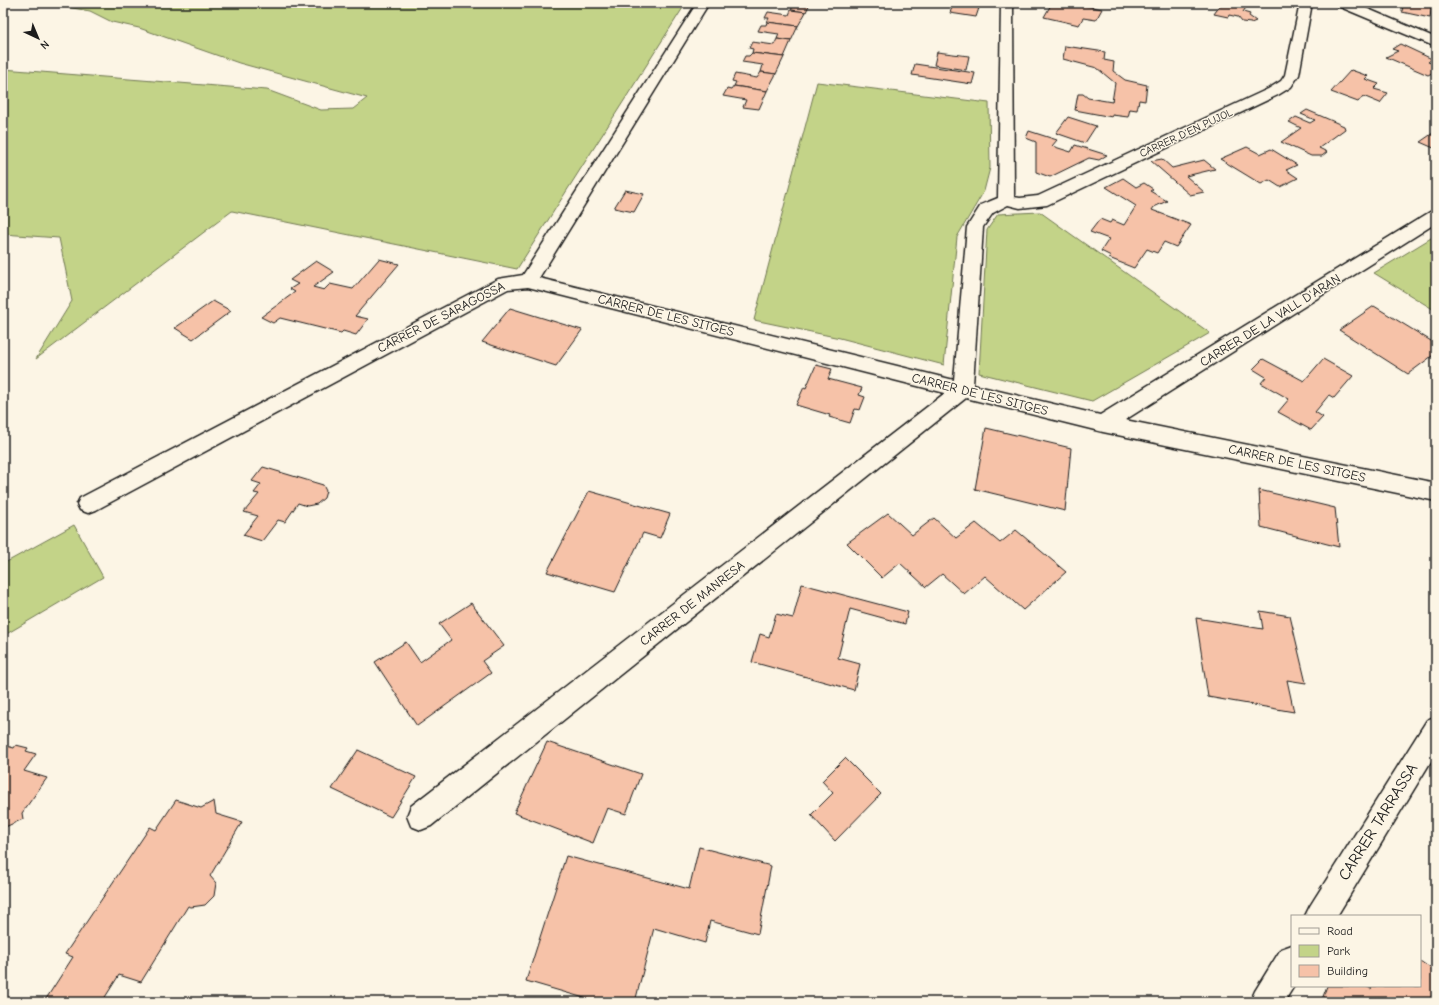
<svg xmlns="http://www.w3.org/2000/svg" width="1439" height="1005" viewBox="0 0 1439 1005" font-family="'Comic Neue',sans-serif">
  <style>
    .green { fill: #c3d388; stroke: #707852 }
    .building { fill: #f6c2a8; stroke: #1c1c1c }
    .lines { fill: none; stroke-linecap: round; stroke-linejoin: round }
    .minor-casing { stroke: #1c1c1c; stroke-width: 3 }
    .minor { fill: #fcf5e5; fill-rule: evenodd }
    .labels { text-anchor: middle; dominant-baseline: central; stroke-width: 3; stroke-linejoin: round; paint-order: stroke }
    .far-street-label { font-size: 11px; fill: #1c1c1c; stroke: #fcf5e5 }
    .street-label { font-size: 13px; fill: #1c1c1c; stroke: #fcf5e5 }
    .near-street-label { font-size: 16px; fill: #1c1c1c; stroke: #fcf5e5 }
  </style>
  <rect width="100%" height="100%" fill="#fcf5e5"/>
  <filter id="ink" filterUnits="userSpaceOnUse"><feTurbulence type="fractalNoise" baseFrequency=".025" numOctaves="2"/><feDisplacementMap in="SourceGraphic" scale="8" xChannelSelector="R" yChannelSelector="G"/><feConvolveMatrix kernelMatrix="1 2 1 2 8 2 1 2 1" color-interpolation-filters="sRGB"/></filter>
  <g filter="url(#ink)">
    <g class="green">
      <path d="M43,3h643l-169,266 -285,-58 -196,148 36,-58 -13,-63 -56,-4v-165l264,21 54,20 32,-1 14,-11 -128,-35 -100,-35 -27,-6 -22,-11z"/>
      <path d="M817,82l172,21 1,65 -6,23 -27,46 -13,128 -104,-27 -86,-18z"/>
      <path d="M1040,212l170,121 -118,68 -113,-28 8,-143 11,-16z"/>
      <path d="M1436,235v76l-62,-38z"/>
      <path d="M74,525l29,52 -100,59v-72z"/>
    </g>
    <g class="building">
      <path d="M783,3h27l-4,9 -15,-2 3,-6z"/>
      <path d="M1052,3h21l29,6 -6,11 -13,-2 -4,7 -35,-8z"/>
      <path d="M1222,3h12l13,3 -4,6 7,2 -1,2 7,5 -5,2 -9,-1 -4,-5 -9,-2 -1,2 -14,-3z"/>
      <path d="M1403,3h33v1l-4,-1 -2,15 -28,-6z"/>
      <path d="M953,4l26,4 -3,9 -26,-4z"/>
      <path d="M791,10l15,2 -8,14 -31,-4 2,-4h-4l3,-6 21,3z"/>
      <path d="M767,22l31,4 -7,15 -14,-2 2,-5 -21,-3 3,-6h5z"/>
      <path d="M777,39l14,2 -7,16 -32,-4 1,-4 -4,-1 3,-6 22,3z"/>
      <path d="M1400,44l32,15 -4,3 8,3v6l-8,4 -42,-18 12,-6 -6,-2z"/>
      <path d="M1065,46l40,6 -1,8 10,2 -1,9 12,9 22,5 -2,16 -6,-1 -2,10 -7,-1 -2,8 -16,-2v2l-37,-7 3,-16h5l5,4 24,4 3,-19 -18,-15 -34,-9z"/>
      <path d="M937,52l32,4 -3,14 -32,-5z"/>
      <path d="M752,53l32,4 -8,17 -15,-2 2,-7 -21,-3 3,-6h4z"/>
      <path d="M915,64l60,9 -3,11 -60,-9z"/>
      <path d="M1351,70l17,6 -3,3 14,5 -5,5 14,4 -8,10 -17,-7 -5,6 -27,-10z"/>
      <path d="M761,72l15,2 -9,17 -33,-5 2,-4 -4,-1 3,-7 22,4z"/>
      <path d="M734,86l33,5 -8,18 -16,-2 3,-7 -23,-4 4,-7 4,1z"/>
      <path d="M1307,110l37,16 1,3 -26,19 8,4 -5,4h-11l-30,-14 20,-14 -12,-6 7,-5 14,6 5,-3 -14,-6z"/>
      <path d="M1068,117l28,9 -11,17 -29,-10z"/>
      <path d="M1029,131l28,9 -5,6 19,6 4,-7 32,10 -8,5 -10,-2 -39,19 -14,-5v-30l-10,-4z"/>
      <path d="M1436,131v18l-16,-7z"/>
      <path d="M1247,147l13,7 11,-5 26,16 -11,5 12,8 -18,9 -11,-7 -8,4 -41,-25z"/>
      <path d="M1162,159l10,9 32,-8 11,9 -29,7 18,16 -14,3 -39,-34z"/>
      <path d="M1123,178l13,9 8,-4 9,6 -3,2 17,10 -13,6 -2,3 39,15 -15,22 -12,-5 -7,11 -10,-4 -13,19 -25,-10 2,-2 -10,-5 8,-12 -19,-7 10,-13 10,4 2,-3 12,5 12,-19 -30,-19z"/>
      <path d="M625,190l19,4 -10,18 -20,-4z"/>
      <path d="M379,259l20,5 -44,52 13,3 -12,16 -13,-4 -2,2 -61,-15 -7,5 -12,-6 34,-25 -5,-3 8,-5 -8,-4 26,-19 18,11 -21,15 11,3 6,-6 23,5z"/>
      <path d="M213,301l18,10 -38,28 -18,-11z"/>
      <path d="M1374,306l62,38v9l-28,21 -69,-44z"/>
      <path d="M510,308l72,22 -26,36 -74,-24z"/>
      <path d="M1263,359l41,22 19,-22 30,17 -19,22 -5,-3 -14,17 8,5 -12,13 -33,-18 11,-13 -28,-16 5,-6 -13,-8z"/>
      <path d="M816,365l16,4 -4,10 34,9 -3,7 6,2 -5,13 -5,-1 -5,14 -21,-6 1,-2 -34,-10 8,-18 2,1z"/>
      <path d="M986,428l85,20 -6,63 -90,-22z"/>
      <path d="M263,467l60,18 3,6 -2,7 -7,6 -10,2 -9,-3 -13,19 -7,-2 -16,21 -19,-6 15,-19 -14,-4 15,-18 -5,-1 7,-9 -9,-3z"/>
      <path d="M1259,490l76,18 4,39 -78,-20z"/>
      <path d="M589,491l81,23 -10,24 -17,-5 -28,59 -68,-20z"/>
      <path d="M888,513l24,22 22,-17 22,20 20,-15 24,20 16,-13 50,42 -43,38 -38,-34 -21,18 -22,-20 -16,13 -26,-24 -18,15 -35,-35z"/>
      <path d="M802,584l106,28 -3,12 -55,-15 -12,49 22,6 -6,26 -102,-28 8,-28 9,3 7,-23 17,4z"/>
      <path d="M471,603l33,43 -22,15 9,12 -74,53 -42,-64 31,-20 14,20 31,-22 -12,-16z"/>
      <path d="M1260,611l30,5 16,67 -19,-3 7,32 -86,-15 -12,-79 67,11z"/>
      <path d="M547,742l94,32 -15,40 -19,-6 -14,35 -79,-30z"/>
      <path d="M3,745l11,3 2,-3 12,3 -2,3 10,3 -12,17 23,7 -25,35 1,6 -20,9z"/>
      <path d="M358,750l58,27 -25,40 -59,-28z"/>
      <path d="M845,758l36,36 -46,47 -24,-26 22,-22 -11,-12z"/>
      <path d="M176,800l25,8 13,-7 2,13 26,8 -32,54 6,7 -2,13 -9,9 -14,2 -3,-1 -47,76 -22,-7 -17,27h-58l29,-45 -8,-3 85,-127 6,3z"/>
      <path d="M3,845l3,30 -3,2z"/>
      <path d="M699,847l72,19 -13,68 -48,-13 -5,22 -51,-15 -19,74h-37l-72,-21 40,-125 123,33z"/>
      <path d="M1420,961l16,11v30h-115l6,-16h39l5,3 1,-3h48z"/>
    </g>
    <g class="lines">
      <defs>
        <g id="minor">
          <path d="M697,3h12l-170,275 415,102 13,-153 14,-22 17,-7 3,-195h12l1,194 6,1 18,-2 230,-107 13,-8 4,-6 15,-72h12l-13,72 -8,12 -13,8 -231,110 -27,3 -12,-3 -15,8 -10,14 -10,158 127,30 330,-203 6,-1v12l-311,197 311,63v18l-333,-69 -137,-34 -535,428 -10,4 -10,-4 -4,-10 4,-10 534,-413 -417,-106 -20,2 -412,221 -8,3 -8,-3 -3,-6 3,-6 418,-219 25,-4z"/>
          <path d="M1337,3h17l82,35v9l-98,-41z"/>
          <path d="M1436,716v37l-99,163h-32l5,-10 117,-186z"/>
          <path d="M1292,945v41h2l-10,16h-34l5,-11 26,-42z"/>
        </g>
      </defs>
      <use href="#minor" class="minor-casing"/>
      <use href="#minor" class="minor"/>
    </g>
  </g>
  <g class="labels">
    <g class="far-street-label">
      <text transform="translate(1186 133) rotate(-25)">CARRER D'EN PUJOL</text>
    </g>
    <g class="street-label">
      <text transform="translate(666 315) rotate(14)">CARRER DE LES SITGES</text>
      <text transform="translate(441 317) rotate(-27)">CARRER DE SARAGOSSA</text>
      <text transform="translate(1270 320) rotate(-32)">CARRER DE LA VALL D'ARAN</text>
      <text transform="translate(980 394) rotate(14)">CARRER DE LES SITGES</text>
      <text transform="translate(1297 463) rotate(12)">CARRER DE LES SITGES</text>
      <text transform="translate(692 603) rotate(-38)">CARRER DE MANRESA</text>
    </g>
    <g class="near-street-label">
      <text transform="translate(1378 822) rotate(-58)">CARRER TARRASSA</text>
    </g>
  </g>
  <rect width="1439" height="1005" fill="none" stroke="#fcf5e5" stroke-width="16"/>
  <rect x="8" y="8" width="1423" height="989" fill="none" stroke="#1c1c1c" stroke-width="1.5" filter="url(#ink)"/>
  <rect x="1291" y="915" width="130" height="72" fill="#fcf5e5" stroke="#a29e95"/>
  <rect x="1299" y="928" width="20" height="6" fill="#fcf5e5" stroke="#a29e95"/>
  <text x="1327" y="935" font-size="12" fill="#1c1c1c">Road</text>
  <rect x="1299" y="945" width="20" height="12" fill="#c3d388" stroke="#a29e95"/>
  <text x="1327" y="955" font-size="12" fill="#1c1c1c">Park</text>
  <rect x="1299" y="965" width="20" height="12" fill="#f6c2a8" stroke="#a29e95"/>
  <text x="1327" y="975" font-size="12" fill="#1c1c1c">Building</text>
  <g transform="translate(38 38) rotate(136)" stroke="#fcf5e5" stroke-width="3" paint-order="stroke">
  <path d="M0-3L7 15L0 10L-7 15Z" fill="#1c1c1c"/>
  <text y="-6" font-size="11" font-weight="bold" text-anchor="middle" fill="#1c1c1c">N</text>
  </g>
</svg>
